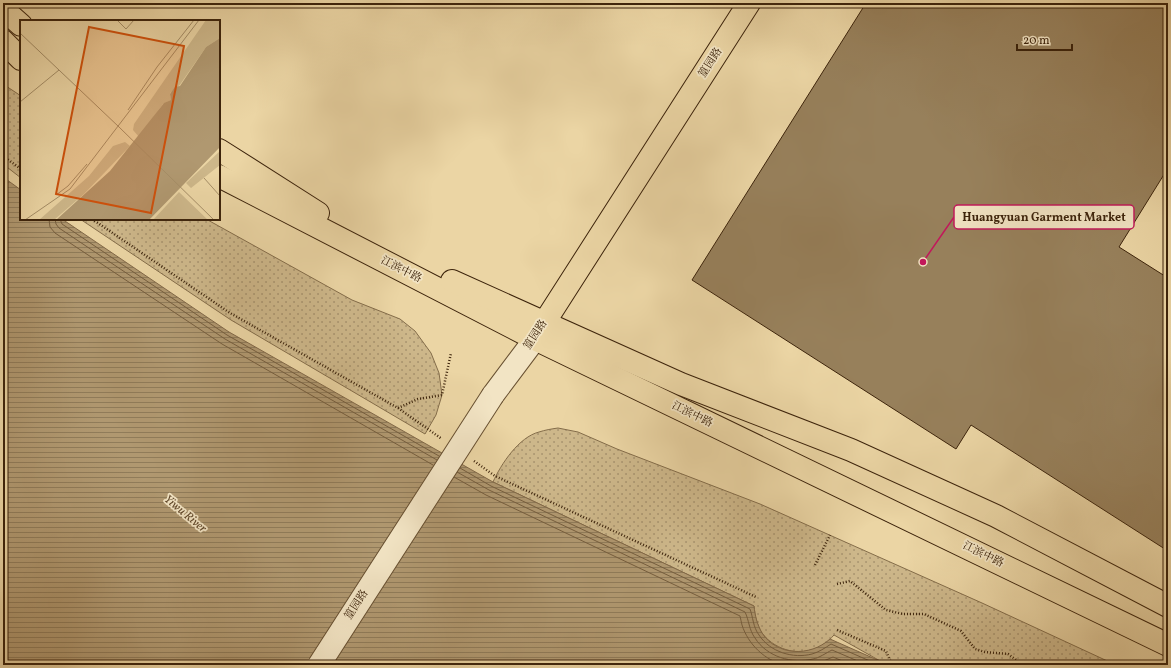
<svg xmlns="http://www.w3.org/2000/svg" width="1171" height="668" viewBox="0 0 1171 668" font-family="Vollkorn,'Noto Serif SC',serif">
  <style>
    .green { fill: url(#green-dots); stroke: #846d4a }
    .water { fill: url(#water-rules); stroke: #826948 }
    .lines { fill: none; stroke-linecap: round; stroke-linejoin: round }
    .shore { stroke: #765e3e; stroke-width: 1 }
    .building { fill: #97805b; stroke: #3c230b }
    .minor-casing { stroke: #685031; stroke-width: 24 }
    .major-casing { stroke: #3c230b; stroke-width: 24 }
    .path { stroke: #3c230b; stroke-width: 2.5; stroke-dasharray: 1 2; stroke-linecap: butt }
    .minor { stroke: #f2e4c4; stroke-width: 22 }
    .major { stroke: #ebd5a4; stroke-width: 22 }
    .minor-bridge-casing { stroke: #685031; stroke-width: 24; stroke-linecap: butt }
    .minor-bridge { stroke: #f2e4c4; stroke-width: 22 }
    .labels { text-anchor: middle; dominant-baseline: central; stroke-width: 3.5; stroke-linejoin: round; paint-order: stroke }
    .street-label { font-size: 11px; fill: #3c230b; stroke: #f2e4c4 }
    .water-label { font-size: 12px; font-style: italic; fill: #5f4629; stroke: #f2e4c4 }
    .inset-road { fill: none; stroke: #a58e67; stroke-width: 1 }
    .view { fill: #ce510c; fill-opacity: 0.15; stroke: #ce510c; stroke-width: 2 }
    .inset-edge { fill: none; stroke: #3c230b; stroke-width: 2 }
    .leader { fill: none; stroke: #c2185b; stroke-width: 1.5 }
    .callout-dot { fill: #c2185b; stroke: #f2e4c4; stroke-width: 1.5 }
    .callout { fill: #f2e4c4; stroke: #c2185b; stroke-width: 1.5 }
    .callout-label { font-size: 12px; text-anchor: middle; font-weight: bold; fill: #3c230b }
  </style>
  <defs>
    <pattern id="green-dots" width="8" height="8" patternUnits="userSpaceOnUse"><rect width="8" height="8" fill="#cdb78a"/><path d="M2 2h.1M6 6h.1" fill="none" stroke="#a8946f" stroke-width="1.8" stroke-linecap="round"/></pattern>
    <pattern id="water-rules" width="6" height="5" patternUnits="userSpaceOnUse"><rect width="6" height="5" fill="#b09870"/><path d="M0 2.5h6" fill="none" stroke="#907c5a"/></pattern>
  </defs>
  <rect width="100%" height="100%" fill="#ebd5a4"/>
  <filter id="stains"><feTurbulence type="fractalNoise" baseFrequency=".005" numOctaves="4"/><feColorMatrix values="0 0 0 0 .2 0 0 0 0 .09 0 0 0 0 .02 0 0 0 .5 -.17"/></filter>
  <radialGradient id="worn" r=".72"><stop offset=".6" stop-color="#630" stop-opacity="0"/><stop offset="1" stop-color="#630" stop-opacity=".3"/></radialGradient>
  <g class="green">
    <path d="M3,84l18,12v82l-18,-14z"/>
    <path d="M80,219h126l146,81 48,19 15,12 16,22 8,20 3,22 -6,20 -11,19 -194,-114z"/>
    <path d="M558,428l20,4 39,17 143,55 222,99 134,62h-233l-1,-3 -48,-27c-3,3 -6,7 -10,9 -19,14 -48,8 -62,-11 -5,-8 -7,-17 -8,-27l-261,-124c8,-18 26,-45 46,-50 6,-2 12,-3 19,-4z"/>
  </g>
  <path class="water" d="M3,177l18,13v29h41l167,113 264,150 261,124c1,10 3,18 8,27 15,23 48,24 68,6l52,23 1,3h-880z"/>
  <g class="lines">
    <g class="shore">
      <path d="M49,219l1,8 5,6 167,111 211,121"/>
      <path d="M55,219l1,5 3,4 166,111 212,121"/>
      <path d="M60,219l2,5 165,111 212,121"/>
      <path d="M460,468l31,18 259,123c3,8 3,18 9,26 11,17 34,24 53,19 7,-2 13,-6 19,-10l48,21"/>
      <path d="M457,472l32,18 256,122c4,8 4,18 10,26 12,19 37,26 58,21 6,-1 13,-6 19,-9l35,15"/>
      <path d="M454,477l32,18 254,121c1,3 1,6 2,9 6,19 23,36 43,40"/>
      <path d="M814,665l19,-8 19,8"/>
    </g>
  </g>
  <path class="building" d="M866,3h302v165l-49,79 49,31v273l-197,-126 -15,24 -264,-169z"/>
  <g class="lines">
    <defs>
      <path id="minor" d="M493,395l42,-56"/>
      <g id="major">
        <path d="M3,9l18,16"/>
        <path d="M3,41l18,18"/>
        <path d="M219,150l99,63"/>
        <path d="M219,176l316,163 633,306"/>
        <path d="M452,281l229,103 170,66 145,66 172,90"/>
        <path d="M537,334l212,-331"/>
      </g>
    </defs>
    <use href="#minor" class="minor-casing"/>
    <use href="#major" class="major-casing"/>
    <g class="path">
      <path d="M3,156l18,13"/>
      <path d="M92,219l138,94 168,95 20,-9 24,-4 9,-42"/>
      <path d="M398,408l44,31"/>
      <path d="M474,461l21,15 261,121"/>
      <path d="M815,565l15,-30"/>
      <path d="M837,584l13,-3 36,29 17,4h21l37,17 14,18 10,3 23,2 11,8 2,3"/>
      <path d="M837,630l49,21 6,14"/>
    </g>
    <use href="#minor" class="minor"/>
    <use href="#major" class="major"/>
    <defs>
      <path id="minor-bridge" d="M319,665l174,-270"/>
    </defs>
    <use href="#minor-bridge" class="minor-bridge-casing"/>
    <use href="#minor-bridge" class="minor-bridge"/>
  </g>
  <g class="labels">
    <g class="street-label">
      <text transform="translate(711 63) rotate(-57)">篁园路</text>
      <text transform="translate(401 270) rotate(27)">江滨中路</text>
      <text transform="translate(536 335) rotate(-57)">篁园路</text>
      <text transform="translate(692 415) rotate(26)">江滨中路</text>
      <text transform="translate(983 555) rotate(26)">江滨中路</text>
      <text transform="translate(357 605) rotate(-57)">篁园路</text>
    </g>
    <g class="water-label">
      <text transform="translate(185 514) rotate(40)">Yiwu River</text>
    </g>
  </g>
  <g transform="translate(20 20)">
    <rect width="200" height="200" fill="#ebd5a4"/>
    <path d="M186,0h14v18l-14,9 -27,39 -9,7 1,7 -8,4 -24,33 -6,-7 1,-6zM105,122l5,4 -46,48 -30,26h-15l50,-44 24,-30zM200,131v14l-29,23 -5,-5zM159,172l1,1 28,27h-55z" fill="#cdb78a"/>
    <path d="M200,18v109l-71,73h-93l54,-49 54,-68 7,-3 -1,-6 5,-7 5,-1 26,-39z" fill="#b09870"/>
    <path class="inset-road" d="M97,0l9,9 8,-9M0,13l99,94M0,82l39,-32M108,90l29,-43 37,-47M99,107l95,93M184,158l16,18M36,175l12,-9 19,-22M5,200l45,-31 129,-169"/>
    <path class="view" d="M69,7l95,19 -33,167 -95,-19z"/>
    <rect width="200" height="200" class="inset-edge"/>
  </g>
  <path class="leader" d="M923 262L954 217"/>
  <circle class="callout-dot" cx="923" cy="262" r="4"/>
  <rect class="callout" x="954" y="205" width="180" height="24" rx="4"/>
  <g class="callout-label">
    <text x="1044" y="221">Huangyuan Garment Market</text>
  </g>
  <rect width="1171" height="668" fill="none" stroke="#ebd5a4" stroke-width="16"/>
  <rect x="4" y="4" width="1163" height="660" fill="none" stroke="#3c230b" stroke-width="2"/>
  <rect x="8" y="8" width="1155" height="652" fill="none" stroke="#3c230b"/>
  <path d="M1017 44v6h55v-6" fill="none" stroke="#3c230b" stroke-width="2"/>
  <text x="1023" y="44" font-size="12" fill="#3c230b" stroke="#f2e4c4" stroke-width="3" paint-order="stroke">20 m</text>
  <rect width="100%" height="100%" filter="url(#stains)"/>
  <rect width="100%" height="100%" fill="url(#worn)"/>
</svg>
